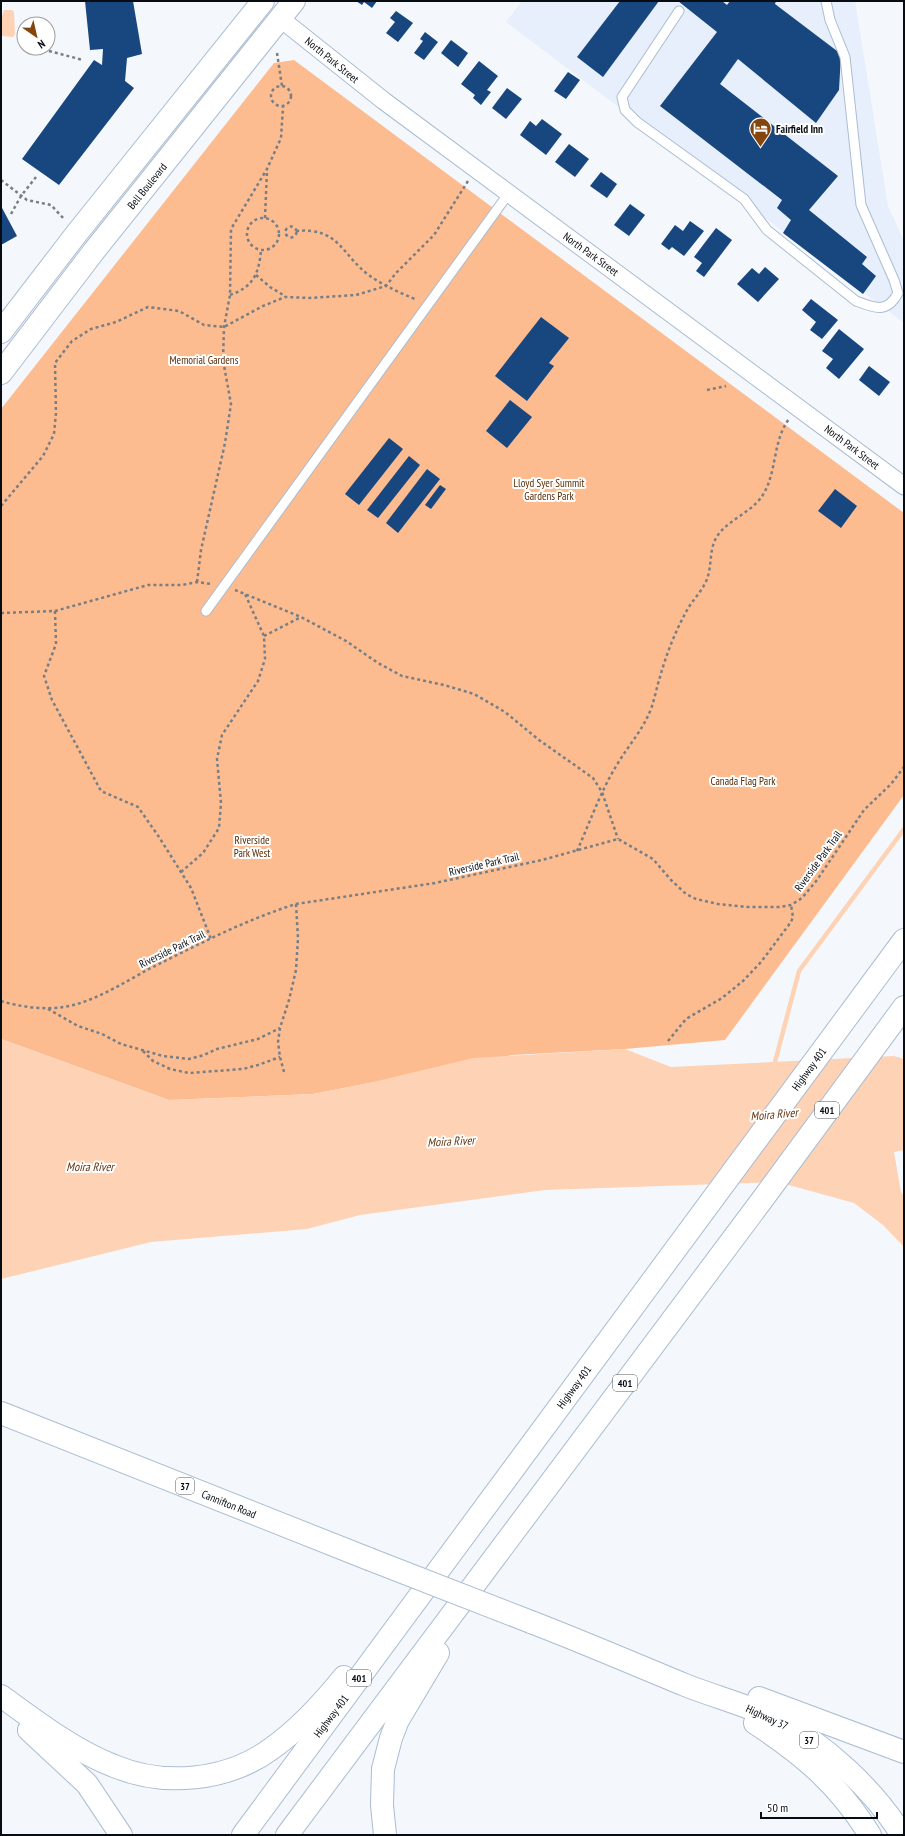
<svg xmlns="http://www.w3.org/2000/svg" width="905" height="1836" viewBox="0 0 905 1836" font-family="'PT Sans Narrow',sans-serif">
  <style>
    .built { fill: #e6effb }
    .green { fill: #fcbc90 }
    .water { fill: #fed2b5 }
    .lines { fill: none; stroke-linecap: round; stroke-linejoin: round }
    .stream { stroke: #fed2b5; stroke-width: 4.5 }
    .building { fill: #18467e }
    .service-casing { stroke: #aabcd2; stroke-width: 11 }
    .minor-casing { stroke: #aabcd2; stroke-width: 19 }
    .secondary-casing { stroke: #aabcd2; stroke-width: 24 }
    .primary-casing { stroke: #aabcd2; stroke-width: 24 }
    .motorway-casing { stroke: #aabcd2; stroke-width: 24 }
    .path { stroke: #797e84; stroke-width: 2.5; stroke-dasharray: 3 3; stroke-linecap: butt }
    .service { stroke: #fff; stroke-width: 9 }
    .minor { stroke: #fff; stroke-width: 17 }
    .secondary { stroke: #fff; stroke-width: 22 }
    .primary { stroke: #fff; stroke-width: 22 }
    .motorway { stroke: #fff; stroke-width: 22 }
    .primary-bridge-casing { stroke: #aabcd2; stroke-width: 24; stroke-linecap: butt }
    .primary-bridge { stroke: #fff; stroke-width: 22 }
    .labels { text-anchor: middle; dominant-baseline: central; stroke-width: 4; stroke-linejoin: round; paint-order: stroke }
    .shield { fill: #fff; stroke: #51555a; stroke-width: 1 }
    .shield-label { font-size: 10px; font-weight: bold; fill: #070c13 }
    .street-label { font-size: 11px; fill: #070c13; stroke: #fff }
    .poi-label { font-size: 11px; font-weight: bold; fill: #070c13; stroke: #fff; text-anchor: start }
    .park-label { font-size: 11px; fill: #582b04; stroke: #fff }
    .water-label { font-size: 12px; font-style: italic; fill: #643611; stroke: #fff }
  </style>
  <rect width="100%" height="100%" fill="#f4f8fd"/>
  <path class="built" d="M522,1h333l33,205 16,35v82l-398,-301z"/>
  <path class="green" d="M294,60l610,453v282l-179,245 -100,9 -113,6 -199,39 -144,6 -168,-61v-630l273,-346z"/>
  <g class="water">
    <path d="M4,10h8l2,2 1,22 -2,3 -11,-1v-20z"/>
    <path d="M1,1039l168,61 144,-6 56,-11 104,-25 152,-9 46,18 223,-11 10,3v91l-10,2 7,40 3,4v51l-21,-22 -29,-22 -76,-21 -233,8 -185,25 -53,14 -156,13 -150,37z"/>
  </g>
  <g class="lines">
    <path class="stream" d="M775,1062l24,-91 105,-142"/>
  </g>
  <g class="building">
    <path d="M85,1h48l9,53 -15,4 -2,23 9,7 -75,97 -37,-26 72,-99 8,5 1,-16 -13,1z"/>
    <path d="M356,1h21l-5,7 -8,-6 -2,3z"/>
    <path d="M620,1h39l-56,76 -26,-20z"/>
    <path d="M678,1h44l5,4 3,-4h46l-1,3 66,50 -2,36 -23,33 -78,-64 -18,25 118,92 -29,34 58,47 -5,7 14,12 -13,18 -80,-61 8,-13 -14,-12 5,-8 -122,-94 57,-74z"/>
    <path d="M396,11l17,12 -15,19 -12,-9 9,-11 -5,-4z"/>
    <path d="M425,32l13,10 -14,18 -10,-7 9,-12 -3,-2z"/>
    <path d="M451,40l17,13 -10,14 -17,-14z"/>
    <path d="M479,61l19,15 -11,14 4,2 -10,13 -8,-7 2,-3 -14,-11z"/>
    <path d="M568,72l12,8 -14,19 -12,-8z"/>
    <path d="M507,88l15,11 -16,20 -14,-11z"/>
    <path d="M542,119l20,15 -16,21 -26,-20 10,-14 6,5z"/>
    <path d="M569,144l20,15 -14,18 -20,-15z"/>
    <path d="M601,172l16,12 -10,14 -17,-12z"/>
    <path d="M630,204l15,11 -16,21 -15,-11z"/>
    <path d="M1,206l16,30 -16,9z"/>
    <path d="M690,221l14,10 -20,25 -12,-9 -3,3 -8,-6 14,-19 8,6z"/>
    <path d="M716,228l16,12 -28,37 -8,-6 6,-8 -8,-6z"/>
    <path d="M765,267l14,12 -21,23 -21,-18 15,-16 7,6z"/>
    <path d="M811,299l27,21 -16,19 -12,-9 6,-8 -14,-12z"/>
    <path d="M541,317l28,21 -20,25 5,3 -27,35 -32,-25z"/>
    <path d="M839,329l25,20 -25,30 -13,-11 7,-9 -11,-8z"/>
    <path d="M869,366l21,16 -11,14 -20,-16z"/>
    <path d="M510,400l22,17 -25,31 -21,-17z"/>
    <path d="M389,438l14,11 -44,56 -14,-11z"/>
    <path d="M409,456l11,9 -42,53 -11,-8z"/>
    <path d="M427,469l13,10 -42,54 -12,-10z"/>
    <path d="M440,485l6,4 -15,20 -6,-4z"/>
    <path d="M835,489l22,17 -16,22 -23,-17z"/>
  </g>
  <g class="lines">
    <defs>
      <g id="service">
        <path d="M679,11l-57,86 3,13 12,12 107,77 23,31 89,71c18,7 31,13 42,-8l-4,-13 -33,-75 -16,-148 -15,-37 -4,-19"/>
        <path d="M206,611l303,-418"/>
      </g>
      <path id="minor" d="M281,19l103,82 520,385"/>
      <g id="secondary">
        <path d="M1,332l76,-99 186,-232"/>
        <path d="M1,373l93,-122 200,-250"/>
      </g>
      <g id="primary">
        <path d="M1,1413l368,146"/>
        <path d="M531,1622c52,20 103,42 154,63 30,12 62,20 91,34 48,24 98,71 126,116"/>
        <path d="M759,1698l145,54"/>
        <path d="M755,1723c49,32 84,62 115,112"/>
      </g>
      <g id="motorway">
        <path d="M1,1696c36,26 72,54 113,70 50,21 113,15 157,-17 27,-19 52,-46 73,-72"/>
        <path d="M29,1730l58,54 34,51"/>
        <path d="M243,1835l661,-895"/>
        <path d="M287,1835l475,-635 142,-193"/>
        <path d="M385,1835l-3,-30 1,-36 8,-31 7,-18 40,-67"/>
      </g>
    </defs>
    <use href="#service" class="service-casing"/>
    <use href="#minor" class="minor-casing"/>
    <use href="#secondary" class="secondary-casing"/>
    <use href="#primary" class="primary-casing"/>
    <use href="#motorway" class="motorway-casing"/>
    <g class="path">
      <path d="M49,51l34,9"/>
      <path d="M277,53l5,33"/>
      <circle cx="281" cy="96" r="10"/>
      <path d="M1,180l26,20 24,5 14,15"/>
      <path d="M11,214l10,-18 15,-19"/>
      <circle cx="263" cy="234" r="16"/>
      <path d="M265,218l2,-48"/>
      <circle cx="291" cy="232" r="5.5"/>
      <path d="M296,231c44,-4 45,24 74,45 14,10 31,17 47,24"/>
      <path d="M256,275l14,12 15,9"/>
      <path d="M230,295c23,-8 29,-21 31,-45"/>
      <path d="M707,390l19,-4"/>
      <path d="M1,506l42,-50 11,-22 2,-21 -1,-50 17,-22 19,-12 25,-7 32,-15 31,4 25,14 20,2 39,-21 22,-9 24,1 47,-3 30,-9 10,-13 38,-38 34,-54"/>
      <path d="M197,582l4,-32 24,-107 6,-39 -8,-44 1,-33 6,-32 1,-66 36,-60 14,-31 2,-31"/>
      <path d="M235,590l66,27 45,24 32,22 24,13 42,9 30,9 31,18 34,28 54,38 9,14 16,47"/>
      <path d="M55,611l1,33 -12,32 8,24 49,91 37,16 21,30 32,51 20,51"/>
      <path d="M1,613l54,-2 93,-26h34l15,-3 14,2"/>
      <path d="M264,636l37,-19"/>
      <path d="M577,851c13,-29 24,-61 41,-88 12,-20 26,-34 34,-57 3,-9 5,-20 8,-29 6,-22 15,-45 26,-65 6,-12 16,-20 21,-33 5,-13 2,-28 9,-41 11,-19 37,-25 48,-45 13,-23 9,-53 25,-74"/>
      <path d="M181,872l22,-19 16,-25 2,-25 -4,-44 5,-24 36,-54 7,-22 -1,-23 -19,-42"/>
      <path d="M1,1001c19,6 43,9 63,6 30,-5 59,-24 85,-38 48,-24 96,-49 147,-65l139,-21 107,-23 76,-21 35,20 18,21 15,14 10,5 22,5 29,3h33l11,-2 11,-7 15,-18 47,-70 27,-26 13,-17"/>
      <path d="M48,1009l30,17 24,8 19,10 42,12 26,3 15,-4 13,-6 41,-10 22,-11"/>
      <path d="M668,1041l18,-22 36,-21 21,-17 18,-19 30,-40 2,-5 -2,-12"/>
      <path d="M143,1051l10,10 17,8 19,4 54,-4 15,-4 22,-8"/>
      <path d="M284,1072l-4,-15 -2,-15 2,-14 9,-28 7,-30 2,-32 -2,-34"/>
    </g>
    <use href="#service" class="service"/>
    <use href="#minor" class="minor"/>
    <use href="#secondary" class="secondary"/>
    <use href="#primary" class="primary"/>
    <use href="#motorway" class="motorway"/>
    <defs>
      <path id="primary-bridge" d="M369,1559l162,63"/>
    </defs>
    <use href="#primary-bridge" class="primary-bridge-casing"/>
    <use href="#primary-bridge" class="primary-bridge"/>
  </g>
  <defs>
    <symbol id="hotel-pin" viewBox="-11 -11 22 30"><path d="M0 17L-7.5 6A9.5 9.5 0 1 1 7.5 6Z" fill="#85450c" stroke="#fff"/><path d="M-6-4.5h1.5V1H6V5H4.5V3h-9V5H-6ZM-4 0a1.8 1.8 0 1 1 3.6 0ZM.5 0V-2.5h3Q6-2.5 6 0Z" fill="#fff"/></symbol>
  </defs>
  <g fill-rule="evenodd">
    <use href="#hotel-pin" x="748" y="116" width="25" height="34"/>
  </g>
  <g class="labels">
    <g class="shield">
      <rect x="815" y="1102" width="24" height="16" rx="3"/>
      <rect x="613" y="1375" width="24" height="16" rx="3"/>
      <rect x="176" y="1478" width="18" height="16" rx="3"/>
      <rect x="347" y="1670" width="24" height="16" rx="3"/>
      <rect x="800" y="1732" width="18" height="16" rx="3"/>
    </g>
    <g class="shield-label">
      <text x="827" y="1110">401</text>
      <text x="625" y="1383">401</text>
      <text x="185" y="1486">37</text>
      <text x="359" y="1678">401</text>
      <text x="809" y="1740">37</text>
    </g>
    <g class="street-label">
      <text transform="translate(332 60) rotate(39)">North Park Street</text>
      <text transform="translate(147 186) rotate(-51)">Bell Boulevard</text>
      <text transform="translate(591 254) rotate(36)">North Park Street</text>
      <text transform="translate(852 447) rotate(37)">North Park Street</text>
      <text transform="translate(818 861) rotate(-54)">Riverside Park Trail</text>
      <text transform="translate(484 864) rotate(-13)">Riverside Park Trail</text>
      <text transform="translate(172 949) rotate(-26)">Riverside Park Trail</text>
      <text transform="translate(809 1069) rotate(-54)">Highway 401</text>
      <text transform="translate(574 1387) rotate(-54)">Highway 401</text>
      <text transform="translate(229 1504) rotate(22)">Cannifton Road</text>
      <text transform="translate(331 1716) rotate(-53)">Highway 401</text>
      <text transform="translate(767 1717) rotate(25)">Highway 37</text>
    </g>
    <g class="poi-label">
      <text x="776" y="129">Fairfield Inn</text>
    </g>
    <g class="park-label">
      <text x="204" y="360">Memorial Gardens</text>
      <text x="549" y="483">Lloyd Syer Summit<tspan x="549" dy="13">Gardens Park</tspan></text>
      <text x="743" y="781">Canada Flag Park</text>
      <text x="252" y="840">Riverside<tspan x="252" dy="13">Park West</tspan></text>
    </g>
    <g class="water-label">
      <text transform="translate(774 1114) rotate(-5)">Moira River</text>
      <text transform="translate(451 1141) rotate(-3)">Moira River</text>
      <text x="90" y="1166">Moira River</text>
    </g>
  </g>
  <rect width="905" height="1836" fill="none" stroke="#070c13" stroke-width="4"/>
  <g transform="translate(36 36) rotate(146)"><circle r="19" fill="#ffffff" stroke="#9c9ea1"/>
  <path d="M0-3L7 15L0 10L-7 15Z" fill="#85450c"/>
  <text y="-6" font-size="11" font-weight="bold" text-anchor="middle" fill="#070c13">N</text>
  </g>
  <path d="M761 1812v6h116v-6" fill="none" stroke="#070c13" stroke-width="2"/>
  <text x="767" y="1812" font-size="12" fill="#070c13" stroke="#ffffff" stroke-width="3" paint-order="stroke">50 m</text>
</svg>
